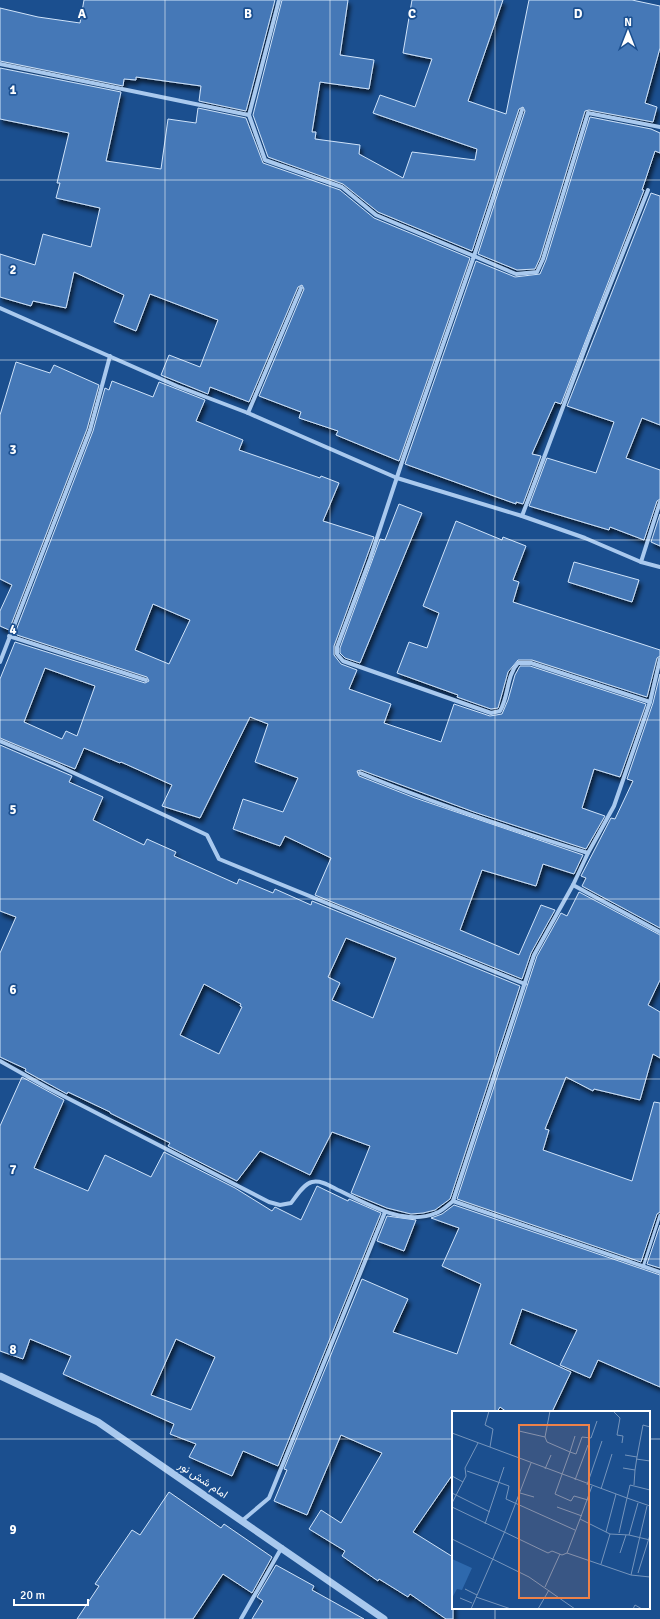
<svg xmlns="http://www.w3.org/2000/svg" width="660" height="1619" viewBox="0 0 660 1619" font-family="Signika,Vazirmatn,sans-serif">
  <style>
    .building { fill: #4478b7; stroke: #cfe3fa; fill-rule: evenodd; filter: url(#shadow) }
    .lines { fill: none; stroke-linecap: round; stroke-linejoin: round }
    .service { stroke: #a9c9ee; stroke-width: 3 }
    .minor { stroke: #a9c9ee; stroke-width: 4 }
    .tertiary { stroke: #a9c9ee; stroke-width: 7 }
    .grid { fill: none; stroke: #fff; stroke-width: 1; stroke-opacity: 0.55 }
    .labels { text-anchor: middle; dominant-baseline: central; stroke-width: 3.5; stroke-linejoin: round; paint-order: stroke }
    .street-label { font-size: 11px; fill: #fff; stroke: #1b4f8f }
    .inset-road { fill: none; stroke: #7695bc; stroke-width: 1 }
    .view { fill: #ee8249; fill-opacity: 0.15; stroke: #ee8249; stroke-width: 2 }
    .inset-edge { fill: none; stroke: #fff; stroke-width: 2 }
    .grid-label { font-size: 13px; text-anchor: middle; font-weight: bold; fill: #fff; stroke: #1b4f8f; stroke-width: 3.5; stroke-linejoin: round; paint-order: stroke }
  </style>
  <defs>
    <filter id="shadow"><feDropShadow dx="2.5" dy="4.5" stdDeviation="2" flood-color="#0009"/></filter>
  </defs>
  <rect width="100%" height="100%" fill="#1b4f8f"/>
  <g class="building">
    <path d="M84,0h191l-29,111 -47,-10 2,-15 -65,-9v3l-12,-1 -1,7 -123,-25v-53l38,9 42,6z"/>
    <path d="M282,0h66l-8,55 34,5 -5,29 -49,-7 -8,50h4l-1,7 45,6 -1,9 44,24 9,-26 63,8 2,-11 -104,-36 7,-18 35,12 17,-48 -29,-6 9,-53h91l-35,101 38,13 23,-114h103l28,6v42l-15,55 12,4 -4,15 -64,-12 -4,1 -45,147 -5,11 -18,1 -39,-16 47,-143 -2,-4 -4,2 -47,142 -94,-39 -35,-28 -75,-27 -15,-42z"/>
    <path d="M0,68l121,24 -15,69 55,8 7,-50 28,4 2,-15 48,10 17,45 77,27 34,28 96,40 -71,203 -63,-26 2,-4 -39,-13 2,-6 -42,-16 45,-107 -2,-4 -4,2 -49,115 -39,-15 -2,7 -47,-19 8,-20 31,12 18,-47 -68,-26 -14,37 -22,-9 10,-27 -50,-23 -8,36 -33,-7 -2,5 -31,-9v-43l35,11 8,-31 48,13 9,-39 -44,-10 4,-15h-3l12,-50 -69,-14z"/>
    <path d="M590,117l61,12 9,4v20l-5,-2 -13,39h2l-83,214 -6,-2 -23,52 9,2 -18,48 -7,-2v2l-111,-40 71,-203 39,16 25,-3 6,-14z"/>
    <path d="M651,193l9,3v229l-18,-7 -16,40 34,12v29l-3,2 -13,39 -34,-13 -1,3 -80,-24 18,-48 49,15 18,-51 -47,-16z"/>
    <path d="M16,362l34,11 4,-8 45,20 -12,44 -78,201 -9,-4v-15l12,-26 -12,-6v-164z"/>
    <path d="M112,381l41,16 6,-15 46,18 -9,21 47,19 -4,10 81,28 1,-2 18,7 -16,38 51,16 -40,109v9l7,9 16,6 -8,19 42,15 -7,19 57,19 13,-38 36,12 12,-2 6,-14 7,-25 5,-9h10l116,38 -26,73 -26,-8 -12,39 23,8 -19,33 -112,-37 -113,-42 -4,1 2,5 56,22 168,57 -9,19 -31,-10 -7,22 -54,-16 -22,60 59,25 22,-50 14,5 -24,43 -9,26 -207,-84 16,-37 -46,-22 -5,10 -47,-17 10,-30 40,13 15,-34 -43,-16 13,-38 -18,-7 -50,101 -38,-12 10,-21 -51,-23 -1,1 -36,-15 -9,21 -75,-31v-59l15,-37 130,41 4,-2 -2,-4 -130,-42 -2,-2 78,-202 12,-43 4,2zM153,604l37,16 -21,44 -34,-14zM45,668l50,18 -18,50 -11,-5 -4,8 -38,-17z"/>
    <path d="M399,504l23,9 -62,150 -15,-5 -5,-5v-5l40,-109 5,1z"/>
    <path d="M660,514v32l-9,-4z"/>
    <path d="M456,521l46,19 1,-3 23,9 -13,34 6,2 -6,20 147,48v6l-3,2 -10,39 -115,-37h-14l-10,12 -10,36 -7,1 -34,-12 1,-2 -61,-22 12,-31 18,6 12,-35 -16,-7z"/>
    <path d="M574,562l65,18 -7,22 -64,-20z"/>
    <path d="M660,674v254l-78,-42 4,-8 -5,-2 30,-58 4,1 18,-38 -6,-2 26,-76z"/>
    <path d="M0,745l72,31 -3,6 34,15 -10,23 51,25 3,-6 29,13 -2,4 63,28 2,-5 34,14 2,-4 36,16 1,-4 208,85 -70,213 -15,11 -12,3 -12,1 -24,-6 -36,-15 19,-47 -38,-14 -22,43 -50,-24 -23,30 -69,-35 2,-3 -60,-30v-1l-42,-20 -1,2 -42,-23 1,-2 -26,-12v-104l16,-36 -16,-6zM346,938l50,20 -23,60 -41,-18 8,-17 -12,-6zM204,984l37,20 -1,2 2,1 -23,47 -39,-19z"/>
    <path d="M579,892l81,43v45l-12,25 12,7v46l-7,-4 -13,46 -46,-11 -1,2 -27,-14 -21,52 4,1 -6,20 89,31 22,-79 6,1v109l-3,2 -16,48 -184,-63 80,-243 24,-43 6,3z"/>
    <path d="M22,1077l42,23 -30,68 54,23 17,-36 46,22 13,-25 71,36 37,23 3,-4 26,13 16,-34 31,15 1,-2 32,14 -103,253 -35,-15 -11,25 -43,-19 7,-13 -26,-10 4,-10 -111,-50 8,-18 -41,-17 -7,20 -23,-8v-225zM176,1339l39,18 -24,53 -40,-15z"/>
    <path d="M454,1205l206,70v112l-62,-27 -8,18 -30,-13 17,-35 -55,-21 -12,35 61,28 -19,40h-45l-7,-5 -3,5h-44v62l-40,58 40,25v62h-7l-36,-25 -2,3 -29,-18 -1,2 -36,-25 3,-5 -36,-22 12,-19 20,13 41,-70 -41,-18 -34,80 -33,-14 13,-31 -3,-1 78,-190 46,20 -15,33 64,22 24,-70 -39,-18 17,-38 -28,-10 11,-4z"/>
    <path d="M387,1216l29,4 -12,31 -27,-10z"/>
    <path d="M660,1225v43l-13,-4z"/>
    <path d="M169,1492l52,36 3,-4 48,33 -20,36 -29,-19 -30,45h-116l22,-33 -4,-2 37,-54 8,5z"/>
    <path d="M276,1565l38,21 -2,4 52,29h-112l11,-18 -6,-4z"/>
  </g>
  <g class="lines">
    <path class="service" d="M643,1267l17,-52"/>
    <g class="minor">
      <path d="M279,0l-30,115 16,45 77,27 34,28 98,41 48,-146"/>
      <path d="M0,64l249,51"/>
      <path d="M0,308l177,78 71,27 149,65 125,38 63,22 56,24 19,5"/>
      <path d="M248,413l53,-125"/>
      <path d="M522,516l67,-178 59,-148"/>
      <path d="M641,562l19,-60"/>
      <path d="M9,636l137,44"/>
      <path d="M660,659l-10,43 -36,104 -26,47 -15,32 87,47"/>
      <path d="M0,662l90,-232 20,-74"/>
      <path d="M650,702l-119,-39h-13c-12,13 -9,33 -18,48l-9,2 -148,-52 -6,-7v-7l33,-88 34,-103 70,-200 42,18 21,-2 6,-13 45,-146 72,14"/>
      <path d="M0,741l57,24 150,70 12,24 306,125"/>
      <path d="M360,773c75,31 151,56 228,80"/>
      <path d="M0,1061l48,27 221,114 11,3 11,-2c5,-6 12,-19 21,-21 9,-2 18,4 26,8 28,13 66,37 98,23 6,-2 12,-8 17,-12l207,71"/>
      <path d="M453,1201l81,-246 39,-70"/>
      <path d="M243,1520l26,-22 116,-286"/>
      <path d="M241,1619l41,-72"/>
    </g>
    <path class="tertiary" d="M0,1376l98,46 286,197"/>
  </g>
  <path class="grid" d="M165,0v1619M330,0v1619M495,0v1412M0,180h660M0,360h660M0,540h660M0,720h660M0,899h660M0,1079h660M0,1259h660M0,1439h453M649,1439h11M495,1608v11"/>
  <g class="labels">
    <g class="street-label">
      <text transform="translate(203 1480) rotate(34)">امام شش نور</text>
    </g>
  </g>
  <g transform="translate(452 1411)">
    <rect width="198" height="198" fill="#1b4f8f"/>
    <path d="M0,148l20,9 -10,22 -5,-1 -5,9z" fill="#2e69ad"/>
    <path class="inset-road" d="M37,0l-4,14 8,4 -3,18M98,0l-5,26 2,5 23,10 5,-16M161,0l7,7 -3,17 6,1 -1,7M67,20l26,6M0,22l175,65 3,-13 20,5M173,44l12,2 -2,13M185,46l6,-32 7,2M184,48l14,2M171,57l12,2 -1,15M93,58l6,-14M15,60l42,15 -3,13 69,31M0,65l11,6M123,69l13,-35M135,74l15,-44M140,75l-12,33 30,15 19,1 21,5M149,78l11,-35M0,82l38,19M68,82l14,4M175,87l23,8M136,89l-14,-4 -3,5 -16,-7 15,-42 6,2 6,-17 9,1 6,-17M0,92l14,-27 -1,-8 13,-25M195,95l-16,69 19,2M0,96l96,46 4,-2 10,4 5,-2 64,22M105,96l25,9M33,113l19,-57M154,121l10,-38M167,122l8,-35M177,124l9,-32M0,128l77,38 46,32M115,142l13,-34M168,142l6,-18M149,153l9,-30M186,162l12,-38M93,176l15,-33M13,178l12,6M24,186l35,12M8,187l12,5M19,198l34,-78 26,-68M86,198l11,-19M181,198l2,-4 7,4"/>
    <path class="view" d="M67,14h70v173h-70z"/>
    <rect width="198" height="198" class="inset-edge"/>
  </g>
  <g class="grid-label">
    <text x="82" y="18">A</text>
    <text x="248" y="18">B</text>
    <text x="412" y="18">C</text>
    <text x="578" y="18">D</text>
    <text x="13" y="94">1</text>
    <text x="13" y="274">2</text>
    <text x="13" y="454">3</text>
    <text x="13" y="634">4</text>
    <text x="13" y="814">5</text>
    <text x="13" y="994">6</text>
    <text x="13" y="1174">7</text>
    <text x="13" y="1354">8</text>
    <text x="13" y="1534">9</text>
  </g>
  <g transform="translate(628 32)" stroke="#1b4f8f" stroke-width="3" paint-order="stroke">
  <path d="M0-3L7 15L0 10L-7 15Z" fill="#ffffff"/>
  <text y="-6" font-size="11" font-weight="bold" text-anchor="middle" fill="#ffffff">N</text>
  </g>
  <path d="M14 1599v6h74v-6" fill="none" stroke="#ffffff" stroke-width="2"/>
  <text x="20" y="1599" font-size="12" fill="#ffffff" stroke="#1b4f8f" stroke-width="3" paint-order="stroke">20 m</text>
</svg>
